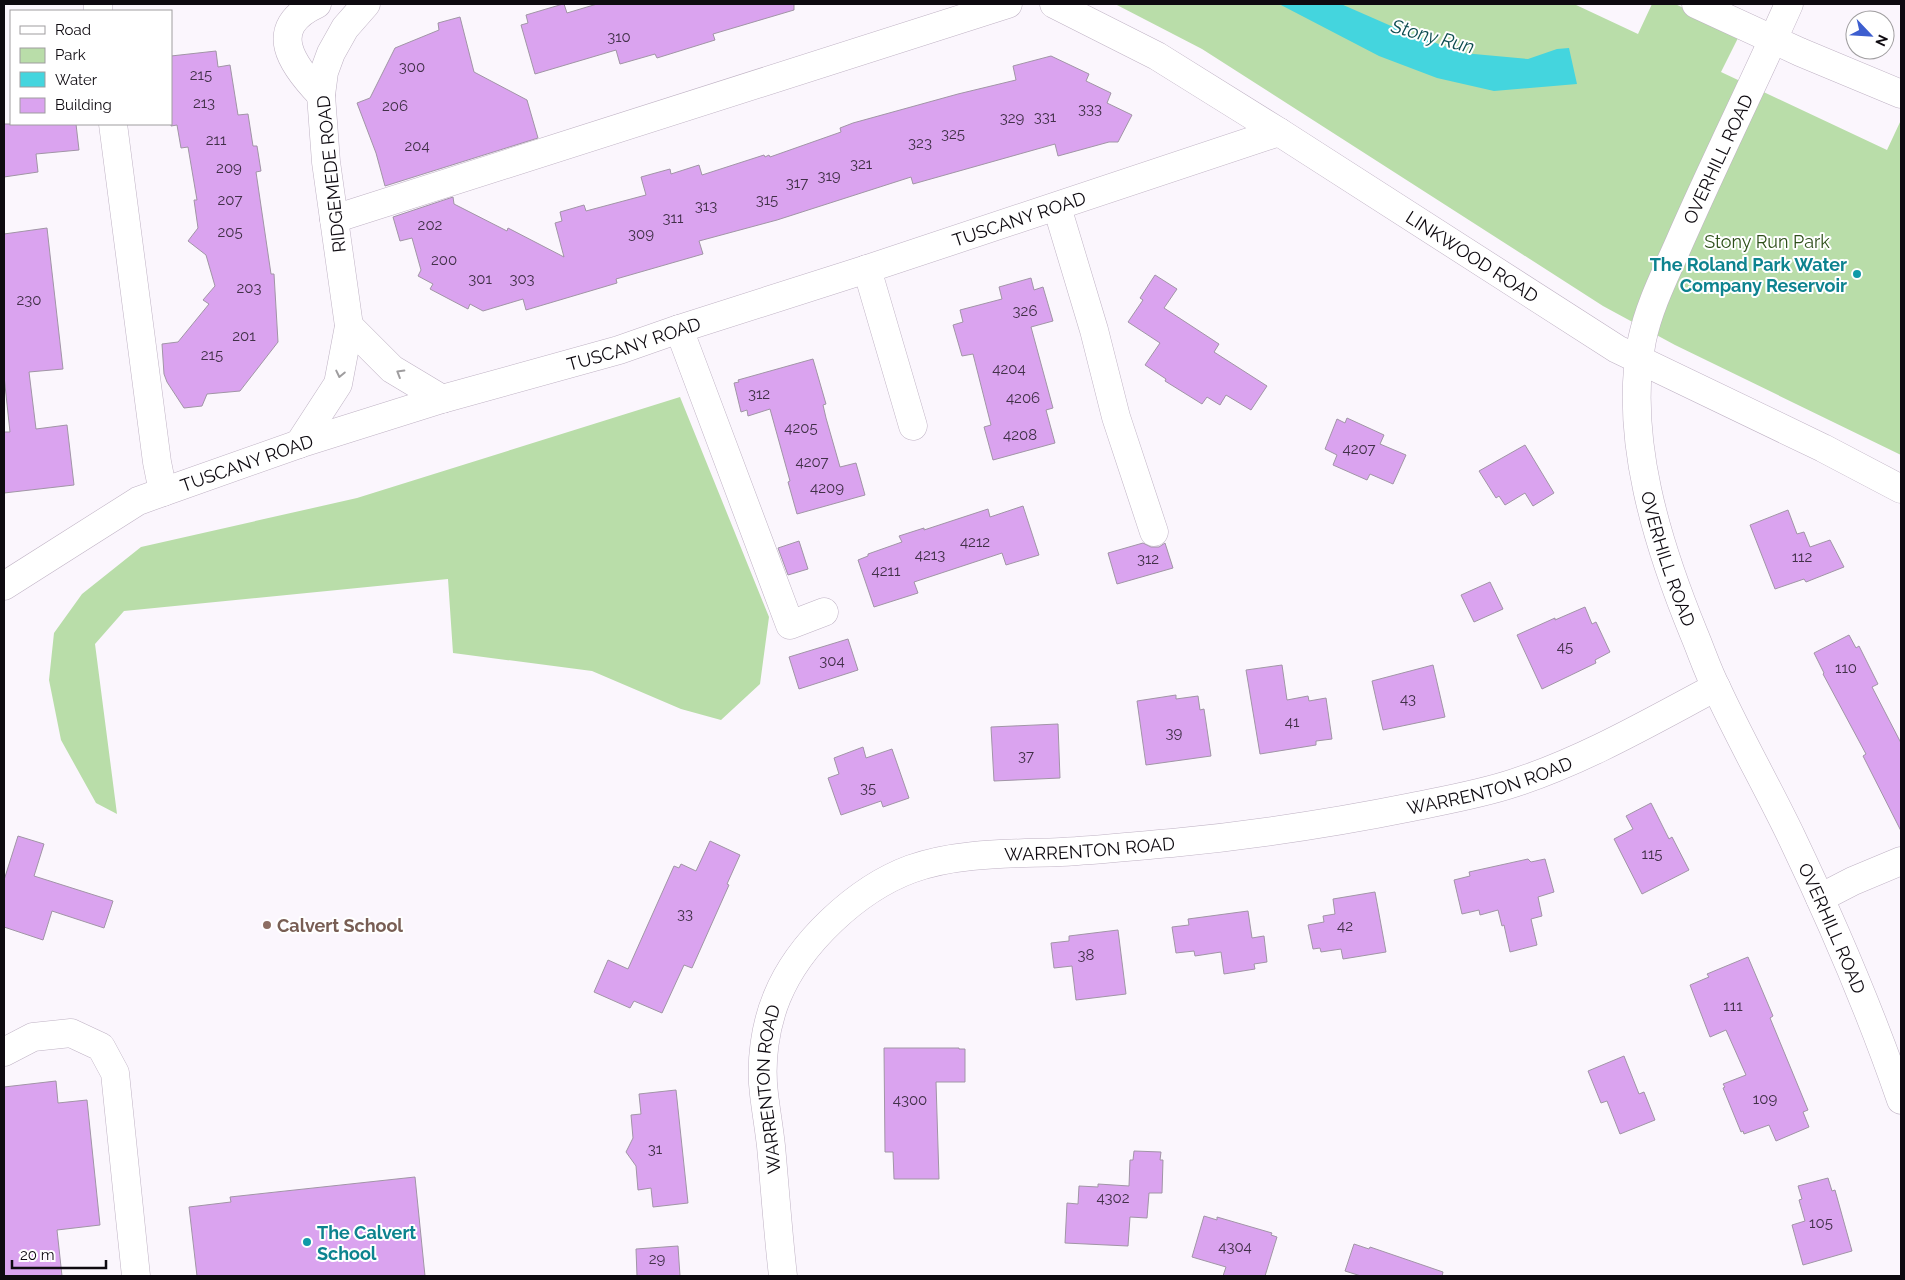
<svg xmlns="http://www.w3.org/2000/svg" width="1905" height="1280" viewBox="0 0 1905 1280" font-family="Raleway,sans-serif">
  <style>
    .green { fill: #b9dda9 }
    .water { fill: #44d5de }
    .building { fill: #daa3ef; stroke: #a195a6 }
    .lines { fill: none; stroke-linecap: round; stroke-linejoin: round }
    .minor-casing { stroke: #bfb2c4; stroke-width: 29 }
    .minor { stroke: #fff; stroke-width: 28 }
    .oneway { stroke: #9f9d9f }
    .culture-dot { fill: #0f9aa8; stroke: #fff; stroke-width: 2 }
    .education-dot { fill: #8d6e63; stroke: #fff; stroke-width: 2 }
    .labels { text-anchor: middle; dominant-baseline: central; stroke-width: 4; stroke-linejoin: round; paint-order: stroke }
    .number-label { font-size: 15px; fill: #413048 }
    .street-label { font-size: 18px; fill: #0e0a10; stroke: #fff }
    .park-label { font-size: 18px; fill: #2e4f1a; stroke: #fff }
    .culture-label { font-size: 18px; font-weight: bold; fill: #0d838f; stroke: #fff; text-anchor: end }
    .education-label { font-size: 18px; font-weight: bold; fill: #785e54; stroke: #fff; text-anchor: start }
    .water-label { font-size: 19px; font-style: italic; fill: #0d4c50; stroke: #fff }
  </style>
  <rect width="100%" height="100%" fill="#fbf6fd"/>
  <g class="green">
    <path d="M1115,4h459l64,30 14,-30h23l65,30 -19,38 166,78 14,-30v335l-226,-110 -72,-39 -401,-257z"/>
    <path d="M680,397l89,220 -9,67 -39,36 -40,-11 -89,-38 -139,-18 -5,-74 -324,32 -29,33 22,170 -21,-11 -35,-63 -12,-60 5,-47 28,-39 59,-47 216,-49z"/>
  </g>
  <path class="water" d="M1279,4h62l57,25 65,24 65,6 29,-10 12,-1 8,36 -83,7 -57,-13 -58,-22z"/>
  <g class="building">
    <path d="M563,4h1l3,9 30,-9h197v6l-81,24 2,6 -58,18 -2,-4 -35,10 -4,-14 -81,24 -14,-49 7,-2 -2,-8z"/>
    <path d="M460,17l14,55 53,28 11,38 -153,48 -9,-33 -19,-50 13,-5 25,-50 44,-18 -1,-7z"/>
    <path d="M216,51l2,16 12,-2 8,50 10,-1 5,32h4l4,25 -5,1 15,102h3l4,68 -38,49 -33,3 -5,12 -18,2 -17,-26 -3,-8 -2,-30 16,-2 31,-38 -6,-4 12,-14 -9,-31 -18,-14 10,-13 -4,-28h3l-9,-53 -7,1 -4,-23 -6,1v-70z"/>
    <path d="M1051,56l38,18 -3,7 25,12 -4,10 25,12 -14,27h-9l-51,14 -3,-12 -142,40 -2,-7 -134,43 -78,21 4,13 -87,25 1,4 -91,27 -3,-11 -40,12 -13,-7 -2,5 -38,-20 3,-5 -15,-8 3,-6 -9,-32 -12,3 -7,-24 60,-20 1,7 53,27 1,-3 56,29 -9,-34 7,-2 -2,-9 24,-7 2,6 60,-16 -5,-18 29,-8 1,5 28,-9 3,10 62,-20 1,2 4,-2 1,2 71,-25 -1,-4 13,-5 105,-29 58,-14 -3,-14z"/>
    <path d="M4,124h72l3,26 -43,4 2,18 -34,5z"/>
    <path d="M47,228l16,141 -34,3 7,57 31,-4 7,60 -70,8v-61h6l-6,-56v-142z"/>
    <path d="M1155,275l22,14 -13,19 55,36 -5,8 53,34 -16,24 -25,-15 -6,10 -13,-8 -5,7 -37,-23 1,-2 -21,-14 15,-22 -32,-21 15,-22 -3,-2z"/>
    <path d="M1031,278l3,12 9,-3 10,34 -22,6 22,81 -7,2 9,33 -62,17 -9,-33 7,-2 -18,-71 -11,2 -9,-31 10,-3 -3,-12 42,-11 -3,-12z"/>
    <path d="M813,359l13,45 -3,1 3,13 14,49 16,-4 9,32 -68,19 -9,-32 2,-1 -20,-72 -22,7 -1,-6 -6,2 -7,-29 5,-1 -1,-2z"/>
    <path d="M1347,418l37,17 -4,9 26,11 -13,29 -23,-10 -3,6 -34,-15 4,-10 -12,-6 12,-30 8,4z"/>
    <path d="M1525,445l29,48 -21,13 -8,-13 -20,12 -6,-9 -3,2 -17,-27z"/>
    <path d="M1023,506l16,49 -33,10 -4,-12 -88,29 4,11 -44,14 -16,-47 10,-4v-2l34,-12 -3,-6 25,-8v2l64,-21 2,8z"/>
    <path d="M1788,510l9,24 7,-2 6,15 20,-7 14,27 -38,15 -2,-3 -29,10 -25,-64z"/>
    <path d="M799,541l9,28 -20,6 -10,-27z"/>
    <path d="M1143,543l8,4h8l6,-4 8,25 -56,16 -9,-31z"/>
    <path d="M1490,582l13,27 -29,13 -13,-27z"/>
    <path d="M1585,607l7,17 4,-2 14,30 -15,8 1,3 -54,26 -25,-54 38,-17v2z"/>
    <path d="M1849,635l7,13 3,-2 19,38 -6,3 29,56v88l-38,-75 3,-2 -43,-80 1,-1 -10,-20z"/>
    <path d="M848,639l10,31 -59,19 -10,-32z"/>
    <path d="M1282,665l5,35 21,-4 1,5 17,-3 6,41 -16,2v4l-56,9 -14,-84z"/>
    <path d="M1433,665l12,52 -62,13 -11,-49z"/>
    <path d="M1176,695v4l22,-3 2,14 4,-1 7,47 -65,9 -9,-64z"/>
    <path d="M1058,724l2,54 -66,3 -3,-54z"/>
    <path d="M863,747l3,11 26,-9 17,49 -26,9 -2,-6 -40,14 -13,-37 11,-4 -5,-16z"/>
    <path d="M1651,803l18,36 3,-2 17,33 -47,24 -28,-55 19,-10 -7,-13z"/>
    <path d="M18,836l26,8 -10,32 79,25 -9,27 -52,-17 -9,29 -39,-13v-47z"/>
    <path d="M710,841l30,14 -13,29 2,1 -37,83 -8,-3 -22,48 -28,-12 -4,7 -36,-16 14,-32 20,9 46,-103 5,2 2,-4 15,7z"/>
    <path d="M1528,859l3,3 14,-3 9,33 -16,5 4,19 -11,3 6,26 -27,7 -6,-27 -2,1 -4,-16 -18,5 -1,-5 -17,4 -8,-34 16,-4 -1,-4z"/>
    <path d="M1375,892l11,60 -43,7 -2,-10 -20,3 -1,-4 -7,1 -5,-24 16,-3 -1,-6 12,-2 -2,-15z"/>
    <path d="M1248,911l4,27 12,-2 3,26 -13,2 1,5 -31,5 -3,-22 -26,4 -1,-5 -18,2 -4,-26 17,-2 -1,-6z"/>
    <path d="M1118,930l8,64 -50,6 -4,-34 -18,2 -3,-25 18,-2v-5z"/>
    <path d="M1748,957l25,59 -3,2 38,92 -5,2 6,15 -33,14 -7,-16 -25,9 -1,-3 -2,1 -18,-44 2,-1 -2,-3 23,-9 -20,-45 -16,7 -20,-52 19,-8 -2,-3z"/>
    <path d="M884,1048h75v1h6v33h-29l3,97h-45l-1,-27h-8z"/>
    <path d="M1624,1056l15,38 5,-2 11,28 -35,14 -13,-33 -6,2 -13,-32z"/>
    <path d="M56,1081l2,22 29,-3 13,125 -43,5 5,46h-58v-189z"/>
    <path d="M676,1090l12,113 -35,4 -2,-19 -13,2 -2,-24 -10,-14 7,-14 -2,-23 10,-1 -2,-20z"/>
    <path d="M1134,1151l27,1 -1,8h3l-1,33h-13l-2,25 -17,-1 -2,29 -63,-3 2,-40 11,1 1,-18 19,1v-3l31,2 1,-26h3z"/>
    <path d="M415,1177l10,99h-228l-8,-69 42,-5 -1,-5z"/>
    <path d="M1828,1178l4,13 3,-1 17,61 -49,14 -11,-40 13,-4 -6,-21 3,-1 -4,-13z"/>
    <path d="M1204,1216l13,4v-3l55,16 -1,2 6,2 -12,39h-42l3,-9 -34,-10z"/>
    <path d="M1354,1244l15,5 1,-2 73,25 -1,4h-81l-16,-5z"/>
    <path d="M678,1246l2,30h-43l-1,-27z"/>
  </g>
  <g class="lines">
    <defs>
      <g id="minor">
        <path d="M98,4v7"/>
        <path d="M317,4c-52,24 -25,61 4,91"/>
        <path id="s1" d="M1054,4l103,52 122,76 338,217 206,99 78,41"/>
        <path d="M1696,4l104,48 101,42"/>
        <path id="s2" d="M1789,4c-35,79 -74,157 -109,237 -14,32 -31,65 -38,99 -19,97 16,206 52,294 8,19 14,38 23,55 23,50 51,99 75,149 41,86 78,172 109,262"/>
        <path d="M113,124l44,338 6,30"/>
        <path d="M1057,207l37,123 22,87 38,115"/>
        <path d="M334,219l674,-215"/>
        <path d="M867,269l46,157"/>
        <path d="M349,326l43,43 50,30"/>
        <path d="M679,329l111,296 34,-13"/>
        <path d="M299,444l39,-60 11,-58 -23,-164 -5,-67 3,-23 7,-19 14,-25 21,-24"/>
        <path id="s3" d="M4,586l134,-85 25,-9 136,-48 143,-45 177,-49 60,-21 188,-60 412,-137"/>
        <path d="M1820,898l33,-17 48,-20"/>
        <path d="M4,1052l29,-15 38,-4 30,14 14,26 21,203"/>
        <path id="s4" d="M783,1276c-5,-43 -8,-87 -12,-130 -2,-18 -5,-35 -7,-52 -4,-32 1,-68 13,-97 22,-54 80,-108 134,-128 47,-17 101,-15 150,-17 37,-2 74,-6 111,-9 81,-8 161,-20 240,-36 34,-7 69,-13 102,-24 71,-23 136,-61 202,-96"/>
      </g>
    </defs>
    <use href="#minor" class="minor-casing"/>
    <use href="#minor" class="minor"/>
  </g>
  <defs><path id="oneway-chevron" d="M-2-3.5L2.5 0L-2 3.5" fill="none" stroke-width="1.6" stroke-linecap="round" stroke-linejoin="round" transform="scale(1.25)"/></defs>
  <g class="oneway">
    <use href="#oneway-chevron" transform="translate(400 373) rotate(-149)"/>
    <use href="#oneway-chevron" transform="translate(340 374) rotate(102)"/>
  </g>
  <g class="culture-dot">
    <circle cx="1857" cy="274" r="5"/>
    <circle cx="307" cy="1242" r="5"/>
  </g>
  <circle class="education-dot" cx="267" cy="925" r="5"/>
  <g class="labels">
    <g class="number-label">
      <text x="619" y="37">310</text>
      <text x="412" y="67">300</text>
      <text x="201" y="75">215</text>
      <text x="204" y="103">213</text>
      <text x="395" y="106">206</text>
      <text x="1090" y="109">333</text>
      <text x="1045" y="117">331</text>
      <text x="1012" y="118">329</text>
      <text x="953" y="134">325</text>
      <text x="216" y="140">211</text>
      <text x="920" y="143">323</text>
      <text x="417" y="146">204</text>
      <text x="861" y="164">321</text>
      <text x="229" y="168">209</text>
      <text x="829" y="176">319</text>
      <text x="797" y="183">317</text>
      <text x="230" y="200">207</text>
      <text x="767" y="200">315</text>
      <text x="706" y="206">313</text>
      <text x="673" y="218">311</text>
      <text x="430" y="225">202</text>
      <text x="230" y="232">205</text>
      <text x="641" y="234">309</text>
      <text x="444" y="260">200</text>
      <text x="480" y="279">301</text>
      <text x="522" y="279">303</text>
      <text x="249" y="288">203</text>
      <text x="29" y="300">230</text>
      <text x="1025" y="311">326</text>
      <text x="244" y="336">201</text>
      <text x="212" y="355">215</text>
      <text x="1009" y="369">4204</text>
      <text x="759" y="394">312</text>
      <text x="1023" y="398">4206</text>
      <text x="801" y="428">4205</text>
      <text x="1020" y="435">4208</text>
      <text x="1359" y="449">4207</text>
      <text x="812" y="462">4207</text>
      <text x="827" y="488">4209</text>
      <text x="975" y="542">4212</text>
      <text x="930" y="555">4213</text>
      <text x="1802" y="557">112</text>
      <text x="1148" y="559">312</text>
      <text x="886" y="571">4211</text>
      <text x="1565" y="647">45</text>
      <text x="832" y="661">304</text>
      <text x="1846" y="668">110</text>
      <text x="1408" y="699">43</text>
      <text x="1292" y="722">41</text>
      <text x="1174" y="733">39</text>
      <text x="1026" y="756">37</text>
      <text x="868" y="788">35</text>
      <text x="1652" y="854">115</text>
      <text x="685" y="914">33</text>
      <text x="1345" y="926">42</text>
      <text x="1086" y="955">38</text>
      <text x="1733" y="1006">111</text>
      <text x="1765" y="1099">109</text>
      <text x="910" y="1100">4300</text>
      <text x="655" y="1149">31</text>
      <text x="1113" y="1198">4302</text>
      <text x="1821" y="1223">105</text>
      <text x="1235" y="1247">4304</text>
      <text x="657" y="1259">29</text>
    </g>
    <g class="street-label">
      <text transform="translate(1718 159) rotate(-65)">OVERHILL ROAD</text>
      <text transform="translate(331 174) rotate(-96)">RIDGEMEDE ROAD</text>
      <text stroke="none"><textPath href="#s3" startOffset="1084">TUSCANY ROAD</textPath></text>
      <text stroke="none"><textPath href="#s1" startOffset="489">LINKWOOD ROAD</textPath></text>
      <text stroke="none"><textPath href="#s3" startOffset="679">TUSCANY ROAD</textPath></text>
      <text stroke="none"><textPath href="#s3" startOffset="274">TUSCANY ROAD</textPath></text>
      <text stroke="none"><textPath href="#s2" startOffset="590">OVERHILL ROAD</textPath></text>
      <text stroke="none"><textPath href="#s4" startOffset="1058">WARRENTON ROAD</textPath></text>
      <text stroke="none"><textPath href="#s4" startOffset="652">WARRENTON ROAD</textPath></text>
      <text stroke="none"><textPath href="#s2" startOffset="995">OVERHILL ROAD</textPath></text>
      <text stroke="none"><textPath href="#s4" startOffset="188">WARRENTON ROAD</textPath></text>
    </g>
    <g class="park-label">
      <text x="1767" y="241">Stony Run Park</text>
    </g>
    <g class="culture-label">
      <text x="1847" y="264">The Roland Park Water<tspan x="1847" dy="21">Company Reservoir</tspan></text>
      <text x="317" y="1232" text-anchor="start">The Calvert<tspan x="317" dy="21">School</tspan></text>
    </g>
    <g class="education-label">
      <text x="277" y="925">Calvert School</text>
    </g>
    <g class="water-label">
      <text transform="translate(1433 36) rotate(15)">Stony Run</text>
    </g>
  </g>
  <rect width="1905" height="1280" fill="none" stroke="#0e0a10" stroke-width="10"/>
  <rect x="10" y="10" width="162" height="115" fill="#ffffff" stroke="#9f9d9f"/>
  <rect x="20" y="26" width="25" height="8" fill="#ffffff" stroke="#9f9d9f"/>
  <text x="55" y="35" font-size="15" fill="#0e0a10">Road</text>
  <rect x="20" y="48" width="25" height="15" fill="#b9dda9" stroke="#9f9d9f"/>
  <text x="55" y="60" font-size="15" fill="#0e0a10">Park</text>
  <rect x="20" y="72" width="25" height="15" fill="#44d5de" stroke="#9f9d9f"/>
  <text x="55" y="85" font-size="15" fill="#0e0a10">Water</text>
  <rect x="20" y="98" width="25" height="15" fill="#daa3ef" stroke="#9f9d9f"/>
  <text x="55" y="110" font-size="15" fill="#0e0a10">Building</text>
  <g transform="translate(1870 35) rotate(115)"><circle r="24" fill="#ffffff" stroke="#9f9d9f"/>
  <path d="M0-4L9 19L0 12L-9 19Z" fill="#3d5ecf"/>
  <text y="-8" font-size="14" font-weight="bold" text-anchor="middle" fill="#0e0a10">N</text>
  </g>
  <path d="M12 1260v8h94v-8" fill="none" stroke="#0e0a10" stroke-width="2.5"/>
  <text x="20" y="1260" font-size="15" fill="#0e0a10" stroke="#ffffff" stroke-width="4" paint-order="stroke">20 m</text>
</svg>
